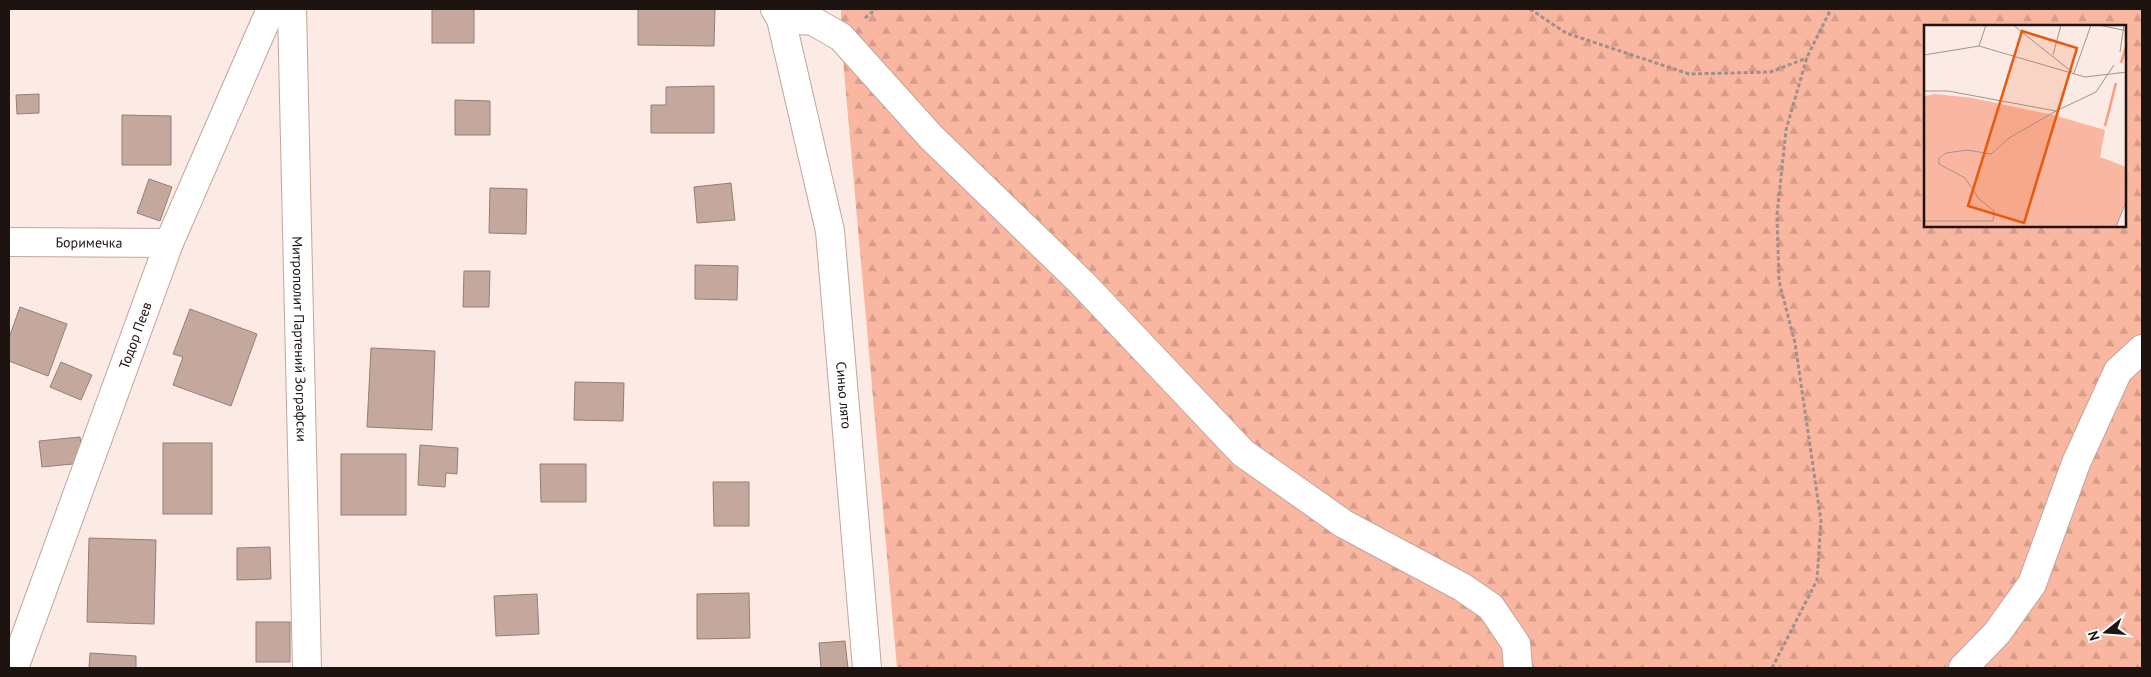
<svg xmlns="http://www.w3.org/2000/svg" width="2151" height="677" viewBox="0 0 2151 677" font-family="'PT Sans',sans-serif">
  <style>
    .forest { fill: url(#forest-firs); fill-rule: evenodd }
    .building { fill: #c4a89e; stroke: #977d74 }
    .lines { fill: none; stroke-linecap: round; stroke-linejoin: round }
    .minor-casing { stroke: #c2a69d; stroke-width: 30 }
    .path { stroke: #9f908c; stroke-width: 3; stroke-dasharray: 4 2.5; stroke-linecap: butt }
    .minor { stroke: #fff; stroke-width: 28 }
    .labels { text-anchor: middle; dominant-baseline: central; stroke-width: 5; stroke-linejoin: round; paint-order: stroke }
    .street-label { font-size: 14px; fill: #1d1310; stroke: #fff }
    .inset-river { fill: none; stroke: #f79d80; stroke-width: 2.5 }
    .inset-road { fill: none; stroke: #a3948f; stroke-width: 1 }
    .view { fill: #e8590c; fill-opacity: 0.15; stroke: #e8590c; stroke-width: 2.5 }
    .inset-edge { fill: none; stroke: #1d1310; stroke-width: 2.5 }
  </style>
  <defs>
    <pattern id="forest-firs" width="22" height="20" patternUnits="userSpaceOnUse" patternTransform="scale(1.25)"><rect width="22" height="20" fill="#f9b6a0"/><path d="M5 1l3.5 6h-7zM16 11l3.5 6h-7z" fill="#d59c89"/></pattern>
  </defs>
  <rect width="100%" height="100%" fill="#fceae4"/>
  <path class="forest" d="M841,9h1301v659h-1245l-56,-631zM1925,26h200v200h-200z"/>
  <g class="building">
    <rect x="432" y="9" width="42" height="34"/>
    <path d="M638,9h77l-1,37 -76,-1z"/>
    <path d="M714,86v47h-63v-28h15v-18z"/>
    <path d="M39,94v19l-22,1 -1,-19z"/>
    <path d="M455,100l35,1v34h-35z"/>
    <path d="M122,115l49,1v49h-49z"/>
    <path d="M149,179l23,8 -12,34 -23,-8z"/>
    <path d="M731,183l4,37 -38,3 -3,-36z"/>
    <path d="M490,188l37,1 -1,45 -37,-1z"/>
    <path d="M695,265l43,1 -1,34 -42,-1z"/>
    <path d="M464,271h26l-1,36h-26z"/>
    <path d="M20,307l47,17 -19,52 -39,-15v-23z"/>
    <path d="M190,309l67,25 -26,72 -58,-21 10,-28 -10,-3z"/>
    <path d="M371,348l64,3 -3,79 -65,-3z"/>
    <path d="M61,362l31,13 -11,25 -31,-13z"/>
    <path d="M575,382l49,1 -1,38 -49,-1z"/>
    <path d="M80,437l3,26 -41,4 -3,-26z"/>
    <rect x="163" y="443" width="49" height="71"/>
    <path d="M420,445l38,3 -1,26 -11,-1 -1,14 -27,-2z"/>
    <rect x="341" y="454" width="65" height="61"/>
    <path d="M540,464h46v38h-45z"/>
    <path d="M713,482h36v44h-35z"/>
    <path d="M89,538l67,2 -2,84 -67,-2z"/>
    <path d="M270,547l1,32 -34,1v-32z"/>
    <path d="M749,593l1,45 -53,1v-45z"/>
    <path d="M537,594l2,40 -43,2 -2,-40z"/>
    <rect x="256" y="622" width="34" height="40"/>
    <path d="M845,641l3,27h-27l-2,-25z"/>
    <path d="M90,653l46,3v12h-47z"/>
  </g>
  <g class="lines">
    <defs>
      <g id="minor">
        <path id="s1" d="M292,9l15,659"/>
        <path id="s2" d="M775,9l6,10 49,212 37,437"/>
        <path d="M781,19l32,2 28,16 90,100 151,146 161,170 101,71 118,63 29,20 25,37 2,24"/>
        <path id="s3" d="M9,242l160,1"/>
        <path id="s4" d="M14,668l155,-425 102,-234"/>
        <path d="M1963,668l34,-35 35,-49 44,-121 42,-92 24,-22"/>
      </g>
    </defs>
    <use href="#minor" class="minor-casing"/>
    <g class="path">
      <path d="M1530,9l36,24 123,41 81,-2 37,-14"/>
      <path d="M865,18l11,-9"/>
      <path d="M1772,668l45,-88 4,-59 -26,-178 -16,-62 -2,-66 9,-85 21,-73 24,-48"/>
    </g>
    <use href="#minor" class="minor"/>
  </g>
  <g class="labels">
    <g class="street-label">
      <text stroke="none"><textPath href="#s3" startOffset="80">Боримечка</textPath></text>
      <text stroke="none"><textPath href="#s4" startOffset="354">Тодор Пеев</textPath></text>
      <text stroke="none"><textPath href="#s1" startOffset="330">Митрополит Партений Зографски</textPath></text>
      <text stroke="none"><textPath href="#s2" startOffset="394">Синьо лято</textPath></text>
    </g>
  </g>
  <g transform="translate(1924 25)">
    <rect width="202" height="202" fill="#fceae4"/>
    <path d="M11,69l37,4 81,17 52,15 -5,27 26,10v32l-10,28h-192v-131z" fill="#f9b6a0"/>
    <path class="inset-river" d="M197,38l6,-19M181,101l11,-43"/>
    <path class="inset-road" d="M89,0l59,47M175,0l28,6M55,21l7,-21M196,27l4,-27M0,30l55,-9 106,31 42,-5M129,30l8,-30M150,48l17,-48M0,66h24l108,20 40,-19 18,-27M0,196h69l1,-10 -15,-12 -14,-21 -26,-14v-6l7,-5 21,-3 24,4 18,-16 47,-27M192,202l11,-28"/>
    <path class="view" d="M98,6l55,17 -53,175 -56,-17z"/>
    <rect width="202" height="202" class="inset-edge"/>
  </g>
  <rect width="2151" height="677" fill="none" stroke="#1d1310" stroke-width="20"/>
  <g transform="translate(2106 632) rotate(253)" stroke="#ffffff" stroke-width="4" paint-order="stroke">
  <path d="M0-4L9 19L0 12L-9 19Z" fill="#1d1310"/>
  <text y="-8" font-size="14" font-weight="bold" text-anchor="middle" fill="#1d1310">N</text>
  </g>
</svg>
